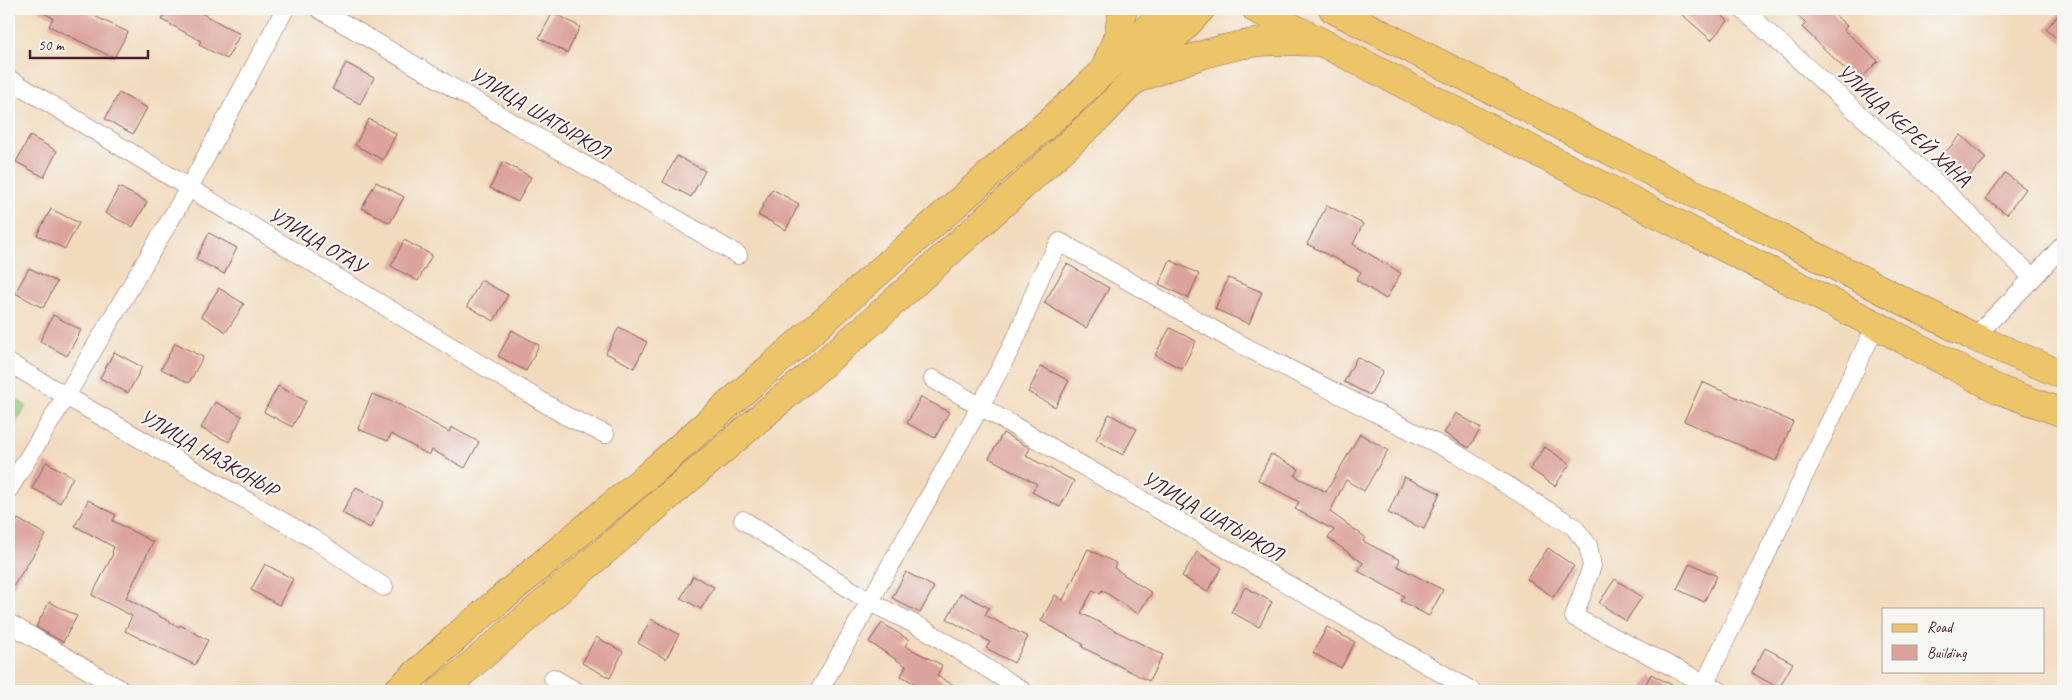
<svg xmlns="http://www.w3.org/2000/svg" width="2072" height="700" viewBox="0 0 2072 700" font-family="Caveat,sans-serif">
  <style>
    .pitch { fill: #93ca7d; stroke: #6e7454 }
    .building { fill: #dba39b }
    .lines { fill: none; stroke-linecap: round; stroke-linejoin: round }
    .street-casing { stroke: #85615e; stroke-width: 19 }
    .primary-casing { stroke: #85615e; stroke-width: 29 }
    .highway-casing { stroke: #85615e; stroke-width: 29 }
    .street { stroke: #fff; stroke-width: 18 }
    .primary { stroke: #edc569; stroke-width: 28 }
    .highway { stroke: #edc569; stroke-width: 28 }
    .labels { text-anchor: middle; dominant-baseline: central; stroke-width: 4.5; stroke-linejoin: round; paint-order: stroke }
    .street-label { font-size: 21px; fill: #4a1f2b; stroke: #f6f6f2 }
  </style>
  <rect width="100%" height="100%" fill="#f6f6f2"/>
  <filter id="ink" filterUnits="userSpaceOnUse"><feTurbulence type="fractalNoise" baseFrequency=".02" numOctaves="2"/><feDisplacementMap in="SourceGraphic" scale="10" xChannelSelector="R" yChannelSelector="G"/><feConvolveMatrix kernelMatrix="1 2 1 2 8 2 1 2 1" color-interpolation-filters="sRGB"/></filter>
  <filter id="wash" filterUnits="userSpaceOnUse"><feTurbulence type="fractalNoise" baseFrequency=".0096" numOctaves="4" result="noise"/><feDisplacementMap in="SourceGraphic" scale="20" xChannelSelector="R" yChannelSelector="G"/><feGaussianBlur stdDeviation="1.12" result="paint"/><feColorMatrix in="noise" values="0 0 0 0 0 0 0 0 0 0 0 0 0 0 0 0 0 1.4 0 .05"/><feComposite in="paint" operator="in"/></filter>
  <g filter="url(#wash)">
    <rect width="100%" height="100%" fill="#f2dbbd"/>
    <path class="pitch" d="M9,394l17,12 -17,28z"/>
    <g id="blocks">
      <g class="building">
        <path d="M36,9h43l49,23 -14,26 -65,-32 4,-8z"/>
        <path d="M167,9h36l-2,4 39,21 -13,25 -28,-14 2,-4 -39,-21z"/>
        <path d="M1676,9h39l13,12 -17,19z"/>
        <path d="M1791,9h38l18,17 -3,4 34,31 -20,21 -56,-55 4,-4z"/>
        <path d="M2063,9v35l-17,-15z"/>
        <path d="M553,12l27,15 -13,26 -28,-15z"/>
        <path d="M346,63l28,15 -14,26 -28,-15z"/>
        <path d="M119,93l28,15 -14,26 -28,-15z"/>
        <path d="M369,119l27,15 -13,26 -28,-15z"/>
        <path d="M1961,135l25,23 -19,21 -25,-23z"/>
        <path d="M30,136l27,15 -13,26 -28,-15z"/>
        <path d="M677,156l28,15 -14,26 -28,-15z"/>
        <path d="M503,162l28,15 -13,25 -28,-14z"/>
        <path d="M2005,173l21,16 -19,25 -21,-15z"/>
        <path d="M376,182l28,15 -14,26 -28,-15z"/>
        <path d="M119,187l28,15 -14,25 -28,-14z"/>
        <path d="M772,189l27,15 -13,26 -28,-15z"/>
        <path d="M1327,205l36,19 -10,20 48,29 -15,26 -30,-19 5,-8 -54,-28z"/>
        <path d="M51,209l28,14 -14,26 -28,-14z"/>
        <path d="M209,233l28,15 -13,26 -28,-15z"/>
        <path d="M404,240l28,15 -14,26 -27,-15z"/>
        <path d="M1170,260l29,14 -11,24 -29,-14z"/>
        <path d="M1067,264l42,24 -23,40 -42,-25z"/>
        <path d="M29,268l28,14 -14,26 -28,-15z"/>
        <path d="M1228,278l34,14 -13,32 -34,-15z"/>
        <path d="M481,280l27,15 -14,26 -27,-15z"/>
        <path d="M219,288l25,16 -18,28 -25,-16z"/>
        <path d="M53,315l28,15 -14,26 -27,-15z"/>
        <path d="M619,327l28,15 -13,26 -28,-15z"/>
        <path d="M1170,328l26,13 -14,28 -27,-14z"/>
        <path d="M512,330l27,15 -13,26 -28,-15z"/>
        <path d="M175,343l28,14 -14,26 -28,-14z"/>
        <path d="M114,352l28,15 -14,26 -28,-15z"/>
        <path d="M1357,357l26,14 -13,24 -26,-13z"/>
        <path d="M1041,366l28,15 -14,26 -27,-15z"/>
        <path d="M1702,382l91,40 -17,39 -92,-40z"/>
        <path d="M278,386l28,15 -14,26 -28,-15z"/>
        <path d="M372,394l28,11 49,27 2,-5 28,15 -14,26 -33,-18 -3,5 -38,-21 -3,7 -30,-12z"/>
        <path d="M921,397l28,15 -14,26 -28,-15z"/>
        <path d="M215,402l27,14 -13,26 -28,-14z"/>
        <path d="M1456,413l25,15 -12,20 -25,-15z"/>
        <path d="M1109,414l28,15 -14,26 -27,-15z"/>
        <path d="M1003,433l27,15 -4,8 48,25 -14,26 -28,-15 5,-8 -48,-26z"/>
        <path d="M1360,434l28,16 -24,41 -18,-11 -16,32 35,25 -2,4 37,19 -3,6 46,24 -14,26 -28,-15 3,-5 -46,-25 5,-8 -35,-25 6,-8 -39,-21 4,-7 -41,-22 13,-26 28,15 -4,7 31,16z"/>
        <path d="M1545,447l25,17 -15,22 -25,-17z"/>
        <path d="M46,462l27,15 -13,26 -28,-15z"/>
        <path d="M1404,477l36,16 -16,36 -36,-16z"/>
        <path d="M356,487l28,15 -14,26 -28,-15z"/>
        <path d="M88,500l28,15 -3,6 40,21 -27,56 53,29 1,-2 28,15 -13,25 -70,-34 7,-15 -40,-21 21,-41 -1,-1 2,-6 -39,-21z"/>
        <path d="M18,519l28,16 -37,58v-59z"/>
        <path d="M1548,548l26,18 -21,31 -26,-18z"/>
        <path d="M1088,549l28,14 -2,5 38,25 -14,21 -36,-24 -2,4 -7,-4 -12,23 82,42 -14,26 -67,-34 1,-3 -42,-23 14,-26 8,5z"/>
        <path d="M1197,552l25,16 -15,24 -25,-16z"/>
        <path d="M1690,563l27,13 -13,26 -27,-13z"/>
        <path d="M265,564l28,15 -14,26 -28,-15z"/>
        <path d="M906,572l28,15 -14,26 -28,-15z"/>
        <path d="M693,576l21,11 -13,22 -20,-11z"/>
        <path d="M1615,579l27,18 -16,24 -27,-18z"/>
        <path d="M1245,587l27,15 -13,25 -28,-15z"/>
        <path d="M961,593l28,15 -4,7 43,22 -14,26 -28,-15 4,-6 -43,-23z"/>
        <path d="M49,602l28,14 -14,26 -27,-15z"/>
        <path d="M651,619l28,15 -13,25 -28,-16z"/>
        <path d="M882,623l27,17 -4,6 37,19 -5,11 28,15h-36l-28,-15 5,-10 -37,-24z"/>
        <path d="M1327,627l28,15 -14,26 -28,-15z"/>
        <path d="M596,637l27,15 -13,26 -28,-15z"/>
        <path d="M1765,648l28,15 -14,25 -27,-15z"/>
        <path d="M1651,674l32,17h-41z"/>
      </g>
    </g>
  </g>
  <g filter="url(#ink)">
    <use href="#blocks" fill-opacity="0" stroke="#85615e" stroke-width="1"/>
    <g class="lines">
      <defs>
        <g id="street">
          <path d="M319,9l419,246"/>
          <path d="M1742,9l202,181 89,88"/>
          <path d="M9,79l557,337 39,18"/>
          <path d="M1974,337l59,-59 30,-33"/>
          <path d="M9,363l306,177 69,47"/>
          <path d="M933,379l539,312"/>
          <path d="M9,489l57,-93 123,-208 96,-179"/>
          <path d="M743,520l127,82 56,28 97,61"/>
          <path d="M9,623l114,68"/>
          <path d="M553,678l23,13"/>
          <path d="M819,691l161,-284 37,-71 25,-63 18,-31 170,97 227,115 117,73 14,18 4,21 -18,51 146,74"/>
          <path d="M1707,691l-2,-8 171,-358"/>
        </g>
        <g id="primary">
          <path d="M397,691l67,-61 189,-159 421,-371 93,-91"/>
          <path d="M441,691l426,-365 233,-210 101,-107"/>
        </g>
        <g id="highway">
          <path d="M1256,9l620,316 123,65 64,23"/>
          <path d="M1333,9l641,328 89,38"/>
          <path d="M1104,71l14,-36 5,-26"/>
          <path d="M1135,80c39,-16 77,-31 118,-37 21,-3 42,-2 62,-1"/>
        </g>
      </defs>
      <use href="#street" class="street-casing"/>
      <use href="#primary" class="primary-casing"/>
      <use href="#highway" class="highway-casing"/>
      <use href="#street" class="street"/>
      <use href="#primary" class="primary"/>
      <use href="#highway" class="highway"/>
    </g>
  </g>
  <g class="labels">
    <g class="street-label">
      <text transform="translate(540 113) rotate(31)">УЛИЦА ШАТЫРКОЛ</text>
      <text transform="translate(1904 125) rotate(42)">УЛИЦА КЕРЕЙ ХАНА</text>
      <text transform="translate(317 240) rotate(31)">УЛИЦА ОТАУ</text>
      <text transform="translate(209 453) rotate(30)">УЛИЦА НАЗКОНЫР</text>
      <text transform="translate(1213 516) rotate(30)">УЛИЦА ШАТЫРКОЛ</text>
    </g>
  </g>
  <rect width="2072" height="700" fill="none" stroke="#f6f6f2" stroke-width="30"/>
  <rect x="1882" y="608" width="162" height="65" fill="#f6f6f2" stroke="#b1a0a2"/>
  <rect x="1892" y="624" width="25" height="8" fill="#edc569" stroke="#b1a0a2"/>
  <text x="1927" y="632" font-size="15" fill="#4a1f2b">Road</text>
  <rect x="1892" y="645" width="25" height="15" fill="#dba39b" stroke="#b1a0a2"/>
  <text x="1927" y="658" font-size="15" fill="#4a1f2b">Building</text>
  <path d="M30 50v8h118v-8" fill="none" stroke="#4a1f2b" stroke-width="2.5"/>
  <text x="38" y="50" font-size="15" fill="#4a1f2b" stroke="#f6f6f2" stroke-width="4" paint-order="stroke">50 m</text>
</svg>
